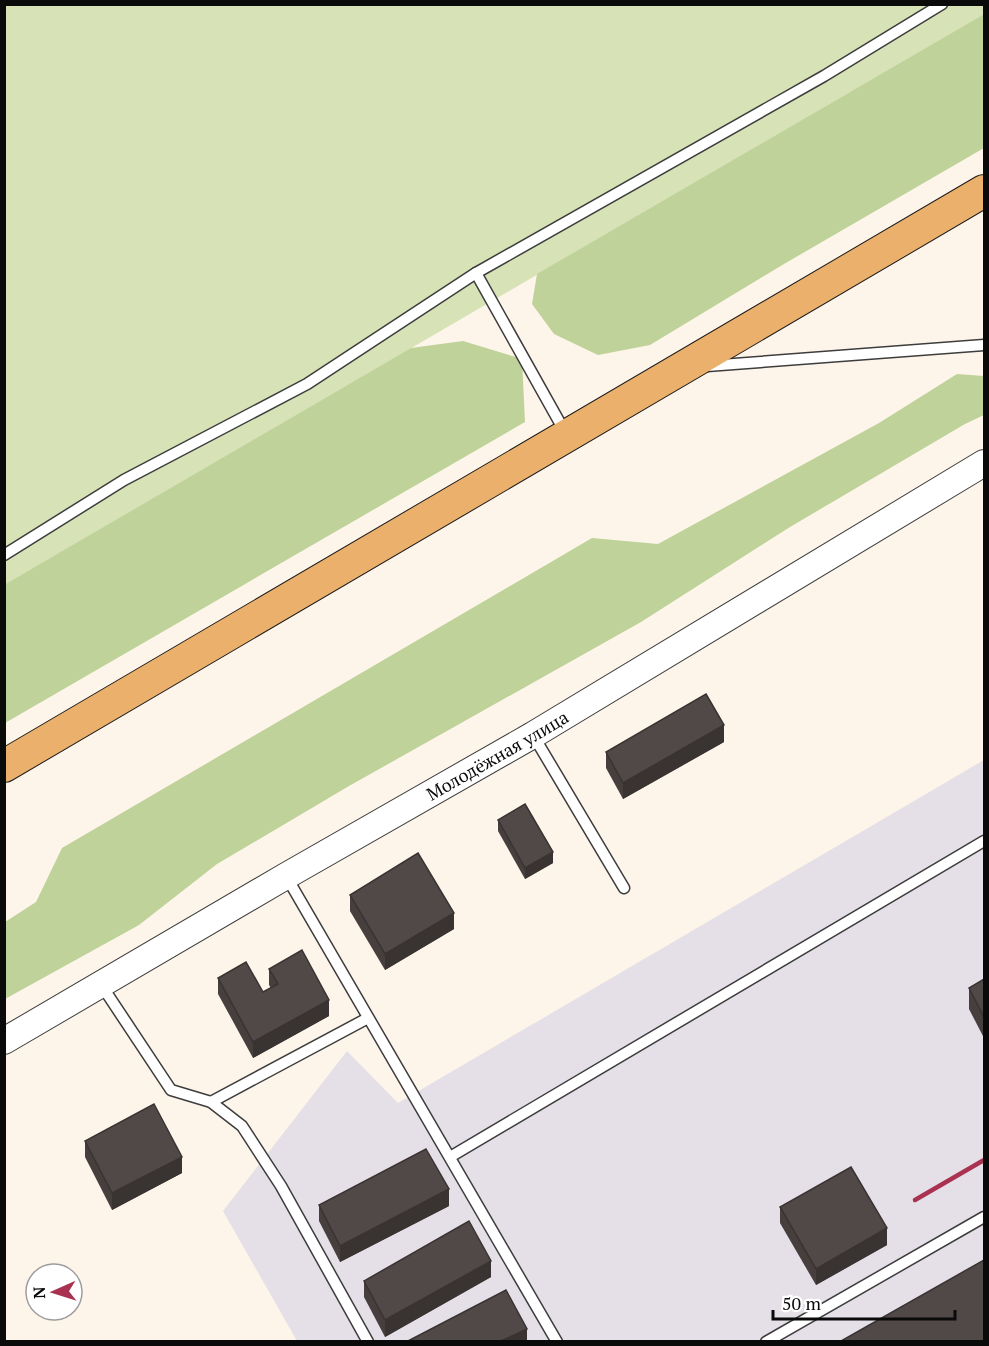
<svg xmlns="http://www.w3.org/2000/svg" width="989" height="1346" viewBox="0 0 989 1346" font-family="'PT Serif',serif">
  <style>
    .industrial { fill: #e5dfe8 }
    .green { fill: #d7e3b7 }
    .forest { fill: #bed299 }
    .lines { fill: none; stroke-linecap: round; stroke-linejoin: round }
    .service-casing { stroke: #3d3d3d; stroke-width: 13 }
    .tertiary-casing { stroke: #3d3d3d; stroke-width: 28 }
    .primary-casing { stroke: #1b1b1b; stroke-width: 34 }
    .service { stroke: #fff; stroke-width: 10 }
    .tertiary { stroke: #fff; stroke-width: 26 }
    .primary { stroke: #eab06c; stroke-width: 32 }
    .rail { stroke: #aa3251; stroke-width: 4.5 }
    .wall { fill: #463f3e }
    .shaded-wall { fill: #393332 }
    .building { fill: #514948; stroke: #393332; stroke-width: 1.5 }
    .labels { text-anchor: middle; dominant-baseline: central; stroke-width: 6; stroke-linejoin: round; paint-order: stroke }
    .street-label { font-size: 18px; fill: #0a0a0a; stroke: #fff }
  </style>
  <rect width="100%" height="100%" fill="#fdf5e9"/>
  <path class="industrial" d="M984,760v581h-687l-74,-130 124,-160 51,52z"/>
  <path class="green" d="M984,4v10l-979,571 -1,-580z"/>
  <g class="forest">
    <path d="M984,14v134l-200,116 -134,81 -52,10 -44,-21 -22,-30 5,-30z"/>
    <path d="M463,341l59,18 3,63 -520,301 -1,-138 407,-237z"/>
    <path d="M957,374l27,2v39l-19,9 -175,103 -149,95 -292,164 -132,78 -78,61 -134,74v-77l31,-20 26,-54 530,-310 66,6 221,-121z"/>
  </g>
  <g class="lines">
    <defs>
      <g id="service">
        <path d="M476,273l89,159"/>
        <path d="M707,366l277,-21"/>
        <path d="M4,555l120,-75 183,-96 169,-111 348,-197 118,-72"/>
        <path d="M533,735l91,153"/>
        <path d="M286,876l271,466"/>
        <path d="M100,983l71,107 40,12 31,24 39,60 87,156"/>
        <path d="M211,1102l157,-84"/>
        <path d="M450,1157l534,-316"/>
        <path d="M766,1342l218,-125"/>
      </g>
      <g id="tertiary">
        <path id="s1" d="M4,1041l282,-165 247,-141 451,-272"/>
      </g>
      <path id="primary" d="M4,766l980,-575"/>
    </defs>
    <use href="#service" class="service-casing"/>
    <use href="#tertiary" class="tertiary-casing"/>
    <use href="#primary" class="primary-casing"/>
    <use href="#service" class="service"/>
    <use href="#tertiary" class="tertiary"/>
    <use href="#primary" class="primary"/>
    <path class="rail" d="M915,1200l69,-40"/>
  </g>
  <g class="wall">
    <path d="M724,742l-101,57 -17,-31v-16z"/>
    <path d="M498,820l55,43 -28,16 -27,-48z"/>
    <path d="M350,895l104,34 -69,41 -35,-59z"/>
    <path d="M269,969l60,47 -76,42 -35,-64v-16l45,14 8,-4 -2,-3z"/>
    <path d="M984,979v59l-15,-29v-21z"/>
    <path d="M85,1141l97,32 -70,37 -27,-53z"/>
    <path d="M319,1205l130,1 -109,56 -21,-41z"/>
    <path d="M780,1207l107,38 -71,40 -36,-62z"/>
    <path d="M491,1277l-106,60 -21,-40v-16z"/>
  </g>
  <g class="shaded-wall">
    <path d="M724,725v17l-101,57v-16z"/>
    <path d="M553,852v11l-28,16v-11z"/>
    <path d="M454,913v16l-69,41v-16z"/>
    <path d="M329,1000v16l-76,42v-16z"/>
    <path d="M182,1157v16l-70,37v-17z"/>
    <path d="M449,1189v17l-109,56v-16z"/>
    <path d="M887,1228v17l-71,40v-16z"/>
    <path d="M491,1261v16l-106,60v-17z"/>
    <path d="M527,1329v12h-26z"/>
  </g>
  <g class="building">
    <path d="M706,694l18,31 -101,58 -17,-31z"/>
    <path d="M525,804l28,48 -28,16 -27,-48z"/>
    <path d="M418,853l36,60 -69,41 -35,-59z"/>
    <path d="M302,950l27,50 -76,42 -35,-64 28,-16 17,30 15,-8 -9,-15z"/>
    <path d="M984,979v38l-15,-29z"/>
    <path d="M154,1104l28,53 -70,36 -27,-52z"/>
    <path d="M426,1149l23,40 -109,57 -21,-41z"/>
    <path d="M851,1167l36,61 -71,41 -36,-62z"/>
    <path d="M469,1221l22,40 -106,59 -21,-39z"/>
    <path d="M984,1260v81h-143z"/>
    <path d="M506,1290l21,39 -26,12h-93z"/>
  </g>
  <g class="labels">
    <g class="street-label">
      <text stroke="none"><textPath href="#s1" startOffset="570">Молодёжная улица</textPath></text>
    </g>
  </g>
  <rect width="989" height="1346" fill="none" stroke="#0a0a0a" stroke-width="12"/>
  <g transform="translate(54 1292) rotate(267)"><circle r="28" fill="#ffffff" stroke="#9d9d9d" stroke-width="1.5"/>
  <path d="M0-4.5L10 22L0 15L-10 22Z" fill="#aa3251"/>
  <text y="-9" font-size="16" font-weight="bold" text-anchor="middle" fill="#0a0a0a">N</text>
  </g>
  <path d="M773 1310v9h182v-9" fill="none" stroke="#0a0a0a" stroke-width="3"/>
  <text x="782" y="1310" font-size="18" fill="#0a0a0a" stroke="#ffffff" stroke-width="4.5" paint-order="stroke">50 m</text>
</svg>
